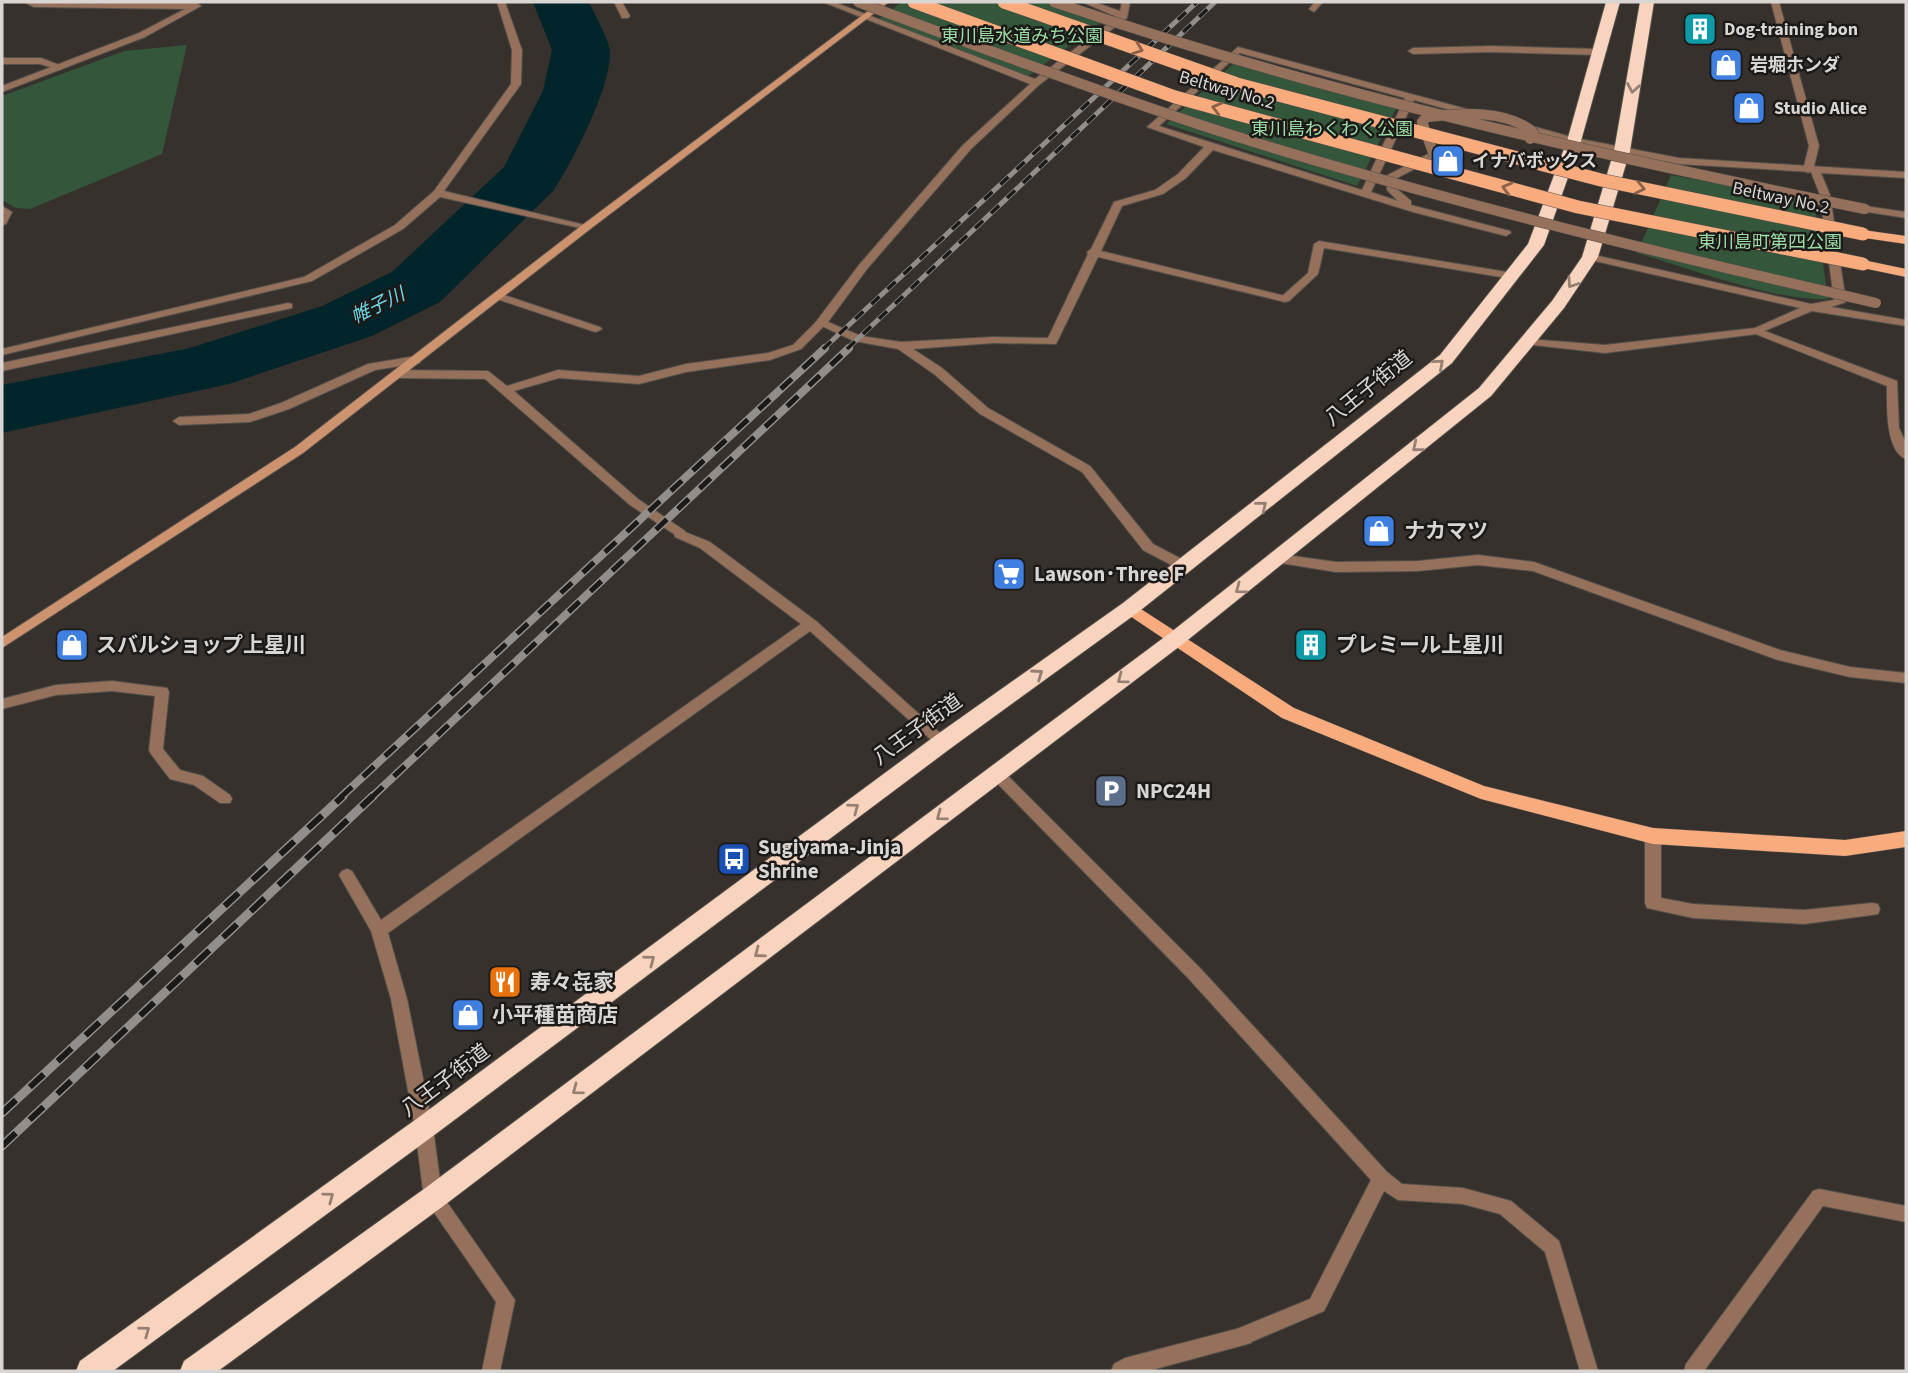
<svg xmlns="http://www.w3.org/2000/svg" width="1908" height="1373" viewBox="0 0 1908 1373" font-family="'Source Sans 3','Noto Sans JP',sans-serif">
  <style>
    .green { fill: #34563a }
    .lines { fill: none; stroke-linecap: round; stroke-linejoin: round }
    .river { fill: #01252a; fill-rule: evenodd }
    .lane-casing { stroke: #534f4b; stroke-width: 2 }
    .street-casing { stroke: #534f4b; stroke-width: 2 }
    .secondary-casing { stroke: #534f4b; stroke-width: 2 }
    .primary-casing { stroke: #534f4b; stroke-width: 1 }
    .highway-casing { stroke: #534f4b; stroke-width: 2 }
    .lane { fill: #95705a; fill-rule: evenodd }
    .street { fill: #95705a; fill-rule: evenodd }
    .secondary { fill: #cd926e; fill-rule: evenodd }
    .primary { fill: #f8ab7d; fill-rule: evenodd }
    .highway { fill: #f8d3bd; fill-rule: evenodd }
    .rail-far2-casing { stroke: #928e8b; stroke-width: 5 }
    .rail-far1-casing { stroke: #928e8b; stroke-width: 8 }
    .rail-casing { stroke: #928e8b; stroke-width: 9 }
    .rail-far2 { stroke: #1c1a18; stroke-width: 3.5; stroke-dasharray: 11; stroke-linecap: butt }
    .rail-far1 { stroke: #1c1a18; stroke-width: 5; stroke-dasharray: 15; stroke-linecap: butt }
    .rail { stroke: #1c1a18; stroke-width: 6; stroke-dasharray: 19; stroke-linecap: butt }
    .street-bridge-casing { stroke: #534f4b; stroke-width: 11; stroke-linecap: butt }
    .primary-bridge-casing { stroke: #534f4b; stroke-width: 14; stroke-linecap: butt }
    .street-bridge { stroke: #95705a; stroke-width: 10 }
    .primary-bridge { stroke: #f8ab7d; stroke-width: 13 }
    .oneway { stroke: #8a624a }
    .oneway2 { stroke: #958073 }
    .labels { text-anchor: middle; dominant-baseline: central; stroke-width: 5; stroke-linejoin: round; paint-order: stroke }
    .far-poi-label { font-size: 18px; font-weight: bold; fill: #d9d5d3; stroke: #1c1a18; text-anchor: start }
    .far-park-label { font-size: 18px; fill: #9cdca7; stroke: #1c1a18 }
    .far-street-label { font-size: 18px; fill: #d9d5d3; stroke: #1c1a18 }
    .far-water-label { font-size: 19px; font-style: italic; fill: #6ed6e7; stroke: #1c1a18 }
    .street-label { font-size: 21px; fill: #d9d5d3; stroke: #1c1a18 }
    .poi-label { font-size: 21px; font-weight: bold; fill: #d9d5d3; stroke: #1c1a18; text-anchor: start }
  </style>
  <rect width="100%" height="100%" fill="#36312d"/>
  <g class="green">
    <path d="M902,2h164l43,15 -81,59 -149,-57z"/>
    <path d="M187,45l-25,109 -132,55 -14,-1 -14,-8v-104l122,-45z"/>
    <path d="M1242,56l158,45 -43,85 -191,-62z"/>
    <path d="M1671,175l124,23 20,9 13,92c-52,3 -139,-31 -191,-46z"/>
  </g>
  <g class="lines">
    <path class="river" d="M533,2h56c5,12 20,37 21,49 2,34 -37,110 -56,139l-114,112 -68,34 -143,48 -227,49v-48l188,-37 132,-42 70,-34 112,-105 39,-76 9,-41z"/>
    <defs>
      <g id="lane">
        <path d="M1315,2h8l-9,10 -5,-3z"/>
        <path d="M1771,2h8l40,144 -6,24 -5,3 -5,-3 6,-24z"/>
        <path d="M2,58h39l24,9 -5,3 -20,-6h-38z"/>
        <path d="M1319,241l194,32 5,3 -5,3 -189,-31 -6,26 -29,27h-8v-4l27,-24 6,-29z"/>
        <path d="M498,293l102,34 2,2 -6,3 -4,-1 -98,-33 -2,-2z"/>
        <path d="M821,320l6,3 -26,26 -31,11 -84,12 -47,12 -80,-6 -45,13 124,108 47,32 1,3 -1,3 -5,1 -50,-33 -145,-126 -88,-1 -6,-4 6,-4 91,1 19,15 51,-16 81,6 47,-12 82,-11 25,-8 24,-24z"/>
        <path d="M1757,328l140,53 2,47 7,15v16c-21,-8 -19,-54 -19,-73l-134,-53v-4z"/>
        <path d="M416,356l4,1v6l-45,7 -86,39 -39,13 -71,3 -6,-4 6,-4 70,-3 32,-11 87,-39z"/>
        <path d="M1653,830l5,2 3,4v62l32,6 111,6 68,-7 6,1 2,5 -2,5 -6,1 -68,9 -111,-6 -46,-10 -2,-5v-67l3,-4z"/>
        <path d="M1244,1327l7,2 2,7 -2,7 -7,2 -96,26h-37l3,-7 11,-6z"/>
      </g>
      <g id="street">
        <path d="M24,2l173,1 4,3 -56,31 -143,55v-6l137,-53 46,-24 -151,-2z"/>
        <path d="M497,2h8l17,48 -1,34 -77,107 145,35v4l-149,-33 -37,32 -91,52 -310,74v-6l302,-72 91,-52 39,-34 77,-107 1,-34z"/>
        <path d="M614,2h8l8,14 -2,2h-6z"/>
        <path d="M823,2h11l201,77 82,-62 -35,-15h12l26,9 2,-9h8l-3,16 -88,67 -68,64 -104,120 -39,53 33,14 40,6 92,-5 55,1 40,-84 -1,-2 4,-3 23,-47 41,-12 23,-16 26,-27 -57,-20 91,-80 236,64 2,2 -5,3 -57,-16 -43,92 27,9 -11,-11 -1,-14 44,-23h8v4l-43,22 2,10 14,12v4l99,26 1,2 -5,3 -93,-24 -200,-62 -27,28 -23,16 -41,12 -21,45 188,46v4l-4,1 -187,-45 -42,87 -63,-1 -80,6 29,19 46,40 102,58 63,78 38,20 2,3 -2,3h-10l-38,-20 -61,-78 -102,-58 -46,-40 -36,-25 -44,-8 -39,-18 44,-58 104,-120 67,-61zM1240,53l165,45 -43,92 -203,-64z"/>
        <path d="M1491,46l107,3 5,3 -5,3 -107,-3 -78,2 -5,-3 5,-3z"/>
        <path d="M1521,123l54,15 104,20 227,14v6l-85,-5 9,22 16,107 -15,5 75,13v6l-94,-15 -55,23 -152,19 -81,-9 -2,-2 6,-3 77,6 150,-17 45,-20 -214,-49v-4l4,-1 221,50 23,-4 -14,-105 -9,-23 -132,-8 -105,-20 -56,-16v-4z"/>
        <path d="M2,206l10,6 -6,12 -4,1z"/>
        <path d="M1865,206l41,6v6l-45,-7 -1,-2z"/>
        <path d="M288,303l4,1v4l-290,63v-8z"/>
        <path d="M680,530l30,12 106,79 134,121 -2,4h-10l-128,-115 -422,302 19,66 26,129 9,67 73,105 -15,71h-18l14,-69 -72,-104 -9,-70 -24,-129 -20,-68 -32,-56 3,-4 5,-2 5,2 29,49 420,-296 -101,-76 -25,-11 -1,-3 1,-3z"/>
        <path d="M1279,554l57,8 82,-1 60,-6 56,7 246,88 70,17 56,6v10l-56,-6 -72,-17 -245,-89 -55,-6 -60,6 -82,1 -62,-10 -2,-3 2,-3z"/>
        <path d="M112,681l55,7 2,4 -6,57 17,21 23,6 27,19 2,4 -2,4h-10l-26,-18 -24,-6 -19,-25 -2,-4 6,-54 -43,-5 -56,4 -54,14v-10l54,-14z"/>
        <path d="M997,768l5,2 199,199 186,203 15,12 61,4 48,13 48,40 39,130h-18l-35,-119 -45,-38 -37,-10 -65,-4 -14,-9 -60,120 -80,34 -7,-2 -2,-7 2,-7 73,-30 61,-119 -182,-201 -197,-201 -2,-4 2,-4z"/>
        <path d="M1819,1189l87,17v16l-83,-16 -119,165h-20l2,-7 127,-173z"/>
      </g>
      <path id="secondary" d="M880,2h9l-300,228 -286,223 -301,195v-11l293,-190 286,-221z"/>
      <g id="primary">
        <path d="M1863,230l43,6v8l-48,-7v-6z"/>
        <path d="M1863,260l43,9v8l-48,-10v-6z"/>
        <path d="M1130,602l164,106 190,78 169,42 192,12 61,-9v16l-61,9 -192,-12 -172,-45 -199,-81 -158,-106 -2,-4z"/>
      </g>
      <g id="highway">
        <path d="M1606,2h14l-39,139 -37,104 -92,118 -315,250 -186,135 -518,388 -320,235h-37l4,-10 335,-241 520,-384 188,-133 317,-248 88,-111 39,-103z"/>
        <path d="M1640,2h14l-24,149 -32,106 -34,51 -73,88 -307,247 -742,564 -224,164h-38l4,-10 240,-172 746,-556 309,-245 73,-87 30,-44 32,-106z"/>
      </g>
    </defs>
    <use href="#lane" class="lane-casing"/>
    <use href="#street" class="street-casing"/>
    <use href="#secondary" class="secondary-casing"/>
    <use href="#primary" class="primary-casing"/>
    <use href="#highway" class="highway-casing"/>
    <use href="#lane" class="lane"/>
    <use href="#street" class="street"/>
    <use href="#secondary" class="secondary"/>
    <use href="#primary" class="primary"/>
    <use href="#highway" class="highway"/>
    <defs>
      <g id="rail-far2">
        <path d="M823,349l374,-347"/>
        <path d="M847,349l368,-347"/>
      </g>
      <g id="rail-far1">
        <path d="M341,797l484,-449"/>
        <path d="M372,797l477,-449"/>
      </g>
      <g id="rail">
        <path d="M2,1113l341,-317"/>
        <path d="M2,1146l371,-350"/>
      </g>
    </defs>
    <use href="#rail-far2" class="rail-far2-casing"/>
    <use href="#rail-far1" class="rail-far1-casing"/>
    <use href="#rail" class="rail-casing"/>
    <use href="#rail-far2" class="rail-far2"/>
    <use href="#rail-far1" class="rail-far1"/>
    <use href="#rail" class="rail"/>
    <defs>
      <g id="street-bridge">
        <path d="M858,2c152,56 303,114 459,159 185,54 372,99 559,142"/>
        <path d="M1054,2c267,91 535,151 811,207"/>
        <path d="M1434,155l-12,-33 5,-5c34,-4 78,-8 106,15l-3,7"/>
      </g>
      <g id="primary-bridge">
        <path d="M914,2l261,95 403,110 285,57"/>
        <path d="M1004,2l233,82 364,96 262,54"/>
      </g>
    </defs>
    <use href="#street-bridge" class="street-bridge-casing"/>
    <use href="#primary-bridge" class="primary-bridge-casing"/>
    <use href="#street-bridge" class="street-bridge"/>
    <use href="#primary-bridge" class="primary-bridge"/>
  </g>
  <defs><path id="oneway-chevron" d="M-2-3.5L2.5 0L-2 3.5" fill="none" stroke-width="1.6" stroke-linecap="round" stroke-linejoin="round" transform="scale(1.75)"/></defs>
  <g class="oneway">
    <use href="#oneway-chevron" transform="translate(1138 49) rotate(20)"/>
    <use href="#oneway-chevron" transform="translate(1217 108) rotate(-165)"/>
    <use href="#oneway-chevron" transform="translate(1507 188) rotate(-165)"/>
    <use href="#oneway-chevron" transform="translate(1640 188) rotate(12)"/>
  </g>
  <g class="oneway2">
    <use href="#oneway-chevron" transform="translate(1633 88) rotate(100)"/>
    <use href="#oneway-chevron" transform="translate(1572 283) rotate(124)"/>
    <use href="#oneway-chevron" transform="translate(1439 364) rotate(-41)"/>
    <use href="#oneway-chevron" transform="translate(1417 447) rotate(141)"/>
    <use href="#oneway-chevron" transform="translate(1262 506) rotate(-39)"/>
    <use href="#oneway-chevron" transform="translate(1240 589) rotate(143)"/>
    <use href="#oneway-chevron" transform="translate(1038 674) rotate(-35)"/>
    <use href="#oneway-chevron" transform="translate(1122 679) rotate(143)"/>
    <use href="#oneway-chevron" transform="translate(854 808) rotate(-37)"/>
    <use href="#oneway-chevron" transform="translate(941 816) rotate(143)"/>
    <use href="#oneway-chevron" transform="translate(759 953) rotate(143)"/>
    <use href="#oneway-chevron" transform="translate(650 960) rotate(-37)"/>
    <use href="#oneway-chevron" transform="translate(577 1090) rotate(143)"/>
    <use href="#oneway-chevron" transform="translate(329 1197) rotate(-36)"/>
    <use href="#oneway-chevron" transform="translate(145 1331) rotate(-36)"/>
  </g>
  <defs>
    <symbol id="building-square" viewBox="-11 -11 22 22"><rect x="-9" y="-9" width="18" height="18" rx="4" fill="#0f9aa8" stroke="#1c1a18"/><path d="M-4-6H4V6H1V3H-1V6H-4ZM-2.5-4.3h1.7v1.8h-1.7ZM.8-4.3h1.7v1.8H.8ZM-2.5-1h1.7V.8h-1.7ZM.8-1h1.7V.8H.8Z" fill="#fff"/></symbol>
    <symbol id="shop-square" viewBox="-11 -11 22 22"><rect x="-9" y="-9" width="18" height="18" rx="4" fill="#3f7fe0" stroke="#1c1a18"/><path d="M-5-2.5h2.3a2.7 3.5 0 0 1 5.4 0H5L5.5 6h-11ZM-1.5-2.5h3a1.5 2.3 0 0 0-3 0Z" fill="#fff"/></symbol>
    <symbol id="supermarket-square" viewBox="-11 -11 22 22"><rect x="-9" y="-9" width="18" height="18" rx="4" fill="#3f7fe0" stroke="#1c1a18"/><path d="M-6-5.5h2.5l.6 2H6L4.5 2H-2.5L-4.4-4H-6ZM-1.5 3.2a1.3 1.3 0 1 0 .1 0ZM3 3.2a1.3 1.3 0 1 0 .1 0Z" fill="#fff"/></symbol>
    <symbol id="parking-square" viewBox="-11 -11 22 22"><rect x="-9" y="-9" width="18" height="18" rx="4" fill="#5c6f8a" stroke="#1c1a18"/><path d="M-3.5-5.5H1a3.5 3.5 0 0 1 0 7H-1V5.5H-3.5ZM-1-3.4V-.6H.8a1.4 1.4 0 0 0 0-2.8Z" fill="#fff"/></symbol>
    <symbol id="bus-square" viewBox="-11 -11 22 22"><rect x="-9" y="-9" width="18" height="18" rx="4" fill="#1a4fb4" stroke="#1c1a18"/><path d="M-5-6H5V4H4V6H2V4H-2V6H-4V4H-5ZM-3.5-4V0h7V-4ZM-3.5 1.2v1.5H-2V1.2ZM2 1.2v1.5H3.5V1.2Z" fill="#fff"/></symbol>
    <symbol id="restaurant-square" viewBox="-11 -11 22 22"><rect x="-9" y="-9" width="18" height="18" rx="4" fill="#e8710a" stroke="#1c1a18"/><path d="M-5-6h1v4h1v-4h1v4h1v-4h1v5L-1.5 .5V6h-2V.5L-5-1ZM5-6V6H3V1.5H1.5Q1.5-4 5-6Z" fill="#fff"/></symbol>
  </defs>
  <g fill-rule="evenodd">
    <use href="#building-square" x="1681" y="10" width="38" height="38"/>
    <use href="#shop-square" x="1707" y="46" width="38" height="38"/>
    <use href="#shop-square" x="1730" y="89" width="38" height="38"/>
    <use href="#shop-square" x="1429" y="142" width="38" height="38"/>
    <use href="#shop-square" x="1360" y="512" width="38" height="38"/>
    <use href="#supermarket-square" x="990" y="555" width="38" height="38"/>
    <use href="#shop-square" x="53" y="626" width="38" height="38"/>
    <use href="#building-square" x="1292" y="626" width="38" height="38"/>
    <use href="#parking-square" x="1092" y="772" width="38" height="38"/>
    <use href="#bus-square" x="715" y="840" width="38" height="38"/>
    <use href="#restaurant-square" x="486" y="963" width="38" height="38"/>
    <use href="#shop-square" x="449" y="996" width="38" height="38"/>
  </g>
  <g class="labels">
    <g class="far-poi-label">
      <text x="1724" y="29">Dog-training bon</text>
      <text x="1750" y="65">岩堀ホンダ</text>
      <text x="1774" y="108">Studio Alice</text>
      <text x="1472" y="161">イナバボックス</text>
    </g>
    <g class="far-park-label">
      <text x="1022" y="36">東川島水道みち公園</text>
      <text x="1332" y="129">東川島わくわく公園</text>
      <text x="1770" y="242">東川島町第四公園</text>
    </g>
    <g class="far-street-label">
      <text transform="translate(1227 90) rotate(16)">Beltway No.2</text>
      <text transform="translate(1781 198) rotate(12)">Beltway No.2</text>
    </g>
    <g class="far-water-label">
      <text transform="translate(378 306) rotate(-26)">帷子川</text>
    </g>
    <g class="street-label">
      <text transform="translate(1368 388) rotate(-39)">八王子街道</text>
      <text transform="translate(917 729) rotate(-36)">八王子街道</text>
      <text transform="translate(445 1080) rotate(-37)">八王子街道</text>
    </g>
    <g class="poi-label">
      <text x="1404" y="531">ナカマツ</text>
      <text x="1034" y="574">Lawson･Three F</text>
      <text x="96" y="645">スバルショップ上星川</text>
      <text x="1336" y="645">プレミール上星川</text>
      <text x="1136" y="791">NPC24H</text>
      <text x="758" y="847">Sugiyama-Jinja<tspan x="758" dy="24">Shrine</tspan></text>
      <text x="530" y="982">寿々㐂家</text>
      <text x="492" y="1015">小平種苗商店</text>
    </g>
  </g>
  <rect width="1908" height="1373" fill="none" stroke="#d9d5d3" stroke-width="7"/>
</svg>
